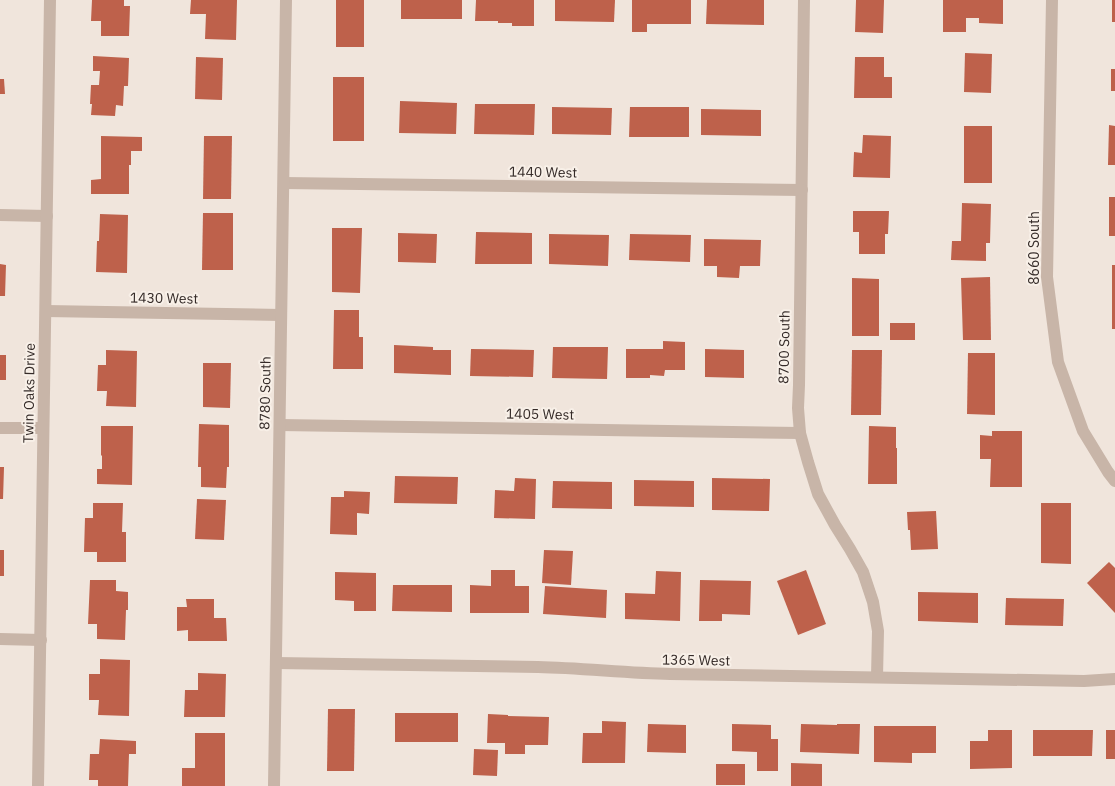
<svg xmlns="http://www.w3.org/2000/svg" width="1115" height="786" viewBox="0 0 1115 786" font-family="'IBM Plex Sans',sans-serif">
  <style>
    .building { fill: #be614b }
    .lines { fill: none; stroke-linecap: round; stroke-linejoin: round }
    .minor { stroke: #c8b5a8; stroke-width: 12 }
    .labels { text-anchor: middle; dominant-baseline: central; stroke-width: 4; stroke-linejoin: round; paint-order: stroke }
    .street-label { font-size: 14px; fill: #352b28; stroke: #f8f0e8 }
  </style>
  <rect width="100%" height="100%" fill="#f0e5dc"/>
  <g class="building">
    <path d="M92,0h32v6h6l-1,30h-28v-15h-10z"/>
    <path d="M191,0h46l-1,40 -31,-1 1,-25h-16z"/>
    <rect x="336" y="0" width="28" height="47"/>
    <rect x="401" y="0" width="61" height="19"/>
    <path d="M476,0h58v26h-22v-3h-14v-2h-23z"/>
    <path d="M555,0h60l-1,22 -59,-1z"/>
    <path d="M632,0h59v24h-44v8h-15z"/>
    <path d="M707,0h57v25l-58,-1z"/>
    <path d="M856,0h28l-1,33 -28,-1z"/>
    <path d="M943,0h60v24l-24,-1v-5h-13v14h-23z"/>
    <rect x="1112" y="0" width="3" height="22"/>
    <path d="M965,53l27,1 -1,39 -27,-1z"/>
    <path d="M93,56l36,2 -1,28h-4l-1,20 -7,-1 -1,11 -24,-1 1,-11h-2l1,-19h8l1,-14h-7z"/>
    <path d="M196,57l27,1 -1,42 -27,-1z"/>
    <path d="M855,57h29v20h8v21h-38z"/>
    <rect x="1111" y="69" width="4" height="22"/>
    <rect x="333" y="77" width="31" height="64"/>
    <path d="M0,79h4l1,15h-5z"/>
    <path d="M400,101l57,2 -1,31 -57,-1z"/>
    <path d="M475,104h60l-1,31 -60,-1z"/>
    <path d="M552,107l60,1 -1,27 -59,-1z"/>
    <path d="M630,107h59v30h-60z"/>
    <path d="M701,109l60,1v26l-60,-1z"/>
    <path d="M1109,125l6,1v39h-7z"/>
    <rect x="964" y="126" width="28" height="57"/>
    <path d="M863,135l28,1 -1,42 -37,-1 1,-25 8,1z"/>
    <path d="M101,136l41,1v14h-11v14h-2v29h-38v-14l10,-1z"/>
    <path d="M204,136h28l-1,63h-28z"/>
    <rect x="1109" y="197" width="6" height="39"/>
    <path d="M962,203l29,1 -1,39h-4v18l-35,-1 1,-19h9z"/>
    <path d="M853,211h36l-1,23h-3v20h-26v-22h-6z"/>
    <path d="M203,213h30v57h-31z"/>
    <path d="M100,214l28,1 -1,58 -31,-1 1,-31h2z"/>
    <path d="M332,228h30l-2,65 -28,-1z"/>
    <path d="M476,232l56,1v31h-57z"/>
    <path d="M398,233l39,1 -1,29 -38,-1z"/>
    <path d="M549,234l60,1 -1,31 -59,-2z"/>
    <path d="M630,234l61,1 -1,27 -61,-2z"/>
    <path d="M704,239l57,1 -1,26h-20l-1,12 -22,-1v-11h-13z"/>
    <path d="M0,264l6,1 -1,31h-5z"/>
    <rect x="1112" y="265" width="3" height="64"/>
    <path d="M990,277l1,63h-28l-2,-62z"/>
    <path d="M852,278l27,1v57h-27z"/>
    <path d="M334,310h25v27h4v32h-30z"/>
    <rect x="890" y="323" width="25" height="17"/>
    <path d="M663,341l22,1v28h-20l-1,6 -14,-1v3h-24v-29h37z"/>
    <path d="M394,345l39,2v3h18v25l-57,-2z"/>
    <path d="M553,347h55l-1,32 -55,-1z"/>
    <path d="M471,349l63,1 -1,27 -63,-1z"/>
    <path d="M705,349l39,1v28l-39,-1z"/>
    <path d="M106,350l31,1 -1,56 -30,-1 1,-15h-10l1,-26h8z"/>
    <path d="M852,350h30l-1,65h-30z"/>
    <path d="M968,353h27v62l-28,-1z"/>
    <rect x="0" y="355" width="6" height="25"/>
    <path d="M203,363h28l-1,45 -27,-1z"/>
    <path d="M199,424l30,1v42h-2l-1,21 -25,-1v-20h-3z"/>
    <path d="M101,426h32l-1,59 -35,-1v-15h5v-13l-1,-1z"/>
    <path d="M869,426l27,1v21h1v36h-29z"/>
    <path d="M992,431h30v56h-32l1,-28h-11v-24l12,1z"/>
    <path d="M0,467h4l-1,32h-3z"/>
    <path d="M395,476l63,1 -1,27 -63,-1z"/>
    <path d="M515,478l21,1 -1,40 -41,-1 1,-28 19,1z"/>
    <path d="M712,478l58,1 -1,32 -57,-1z"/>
    <path d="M634,480l60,1v26l-60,-1z"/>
    <path d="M553,481l59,1v27l-60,-1z"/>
    <path d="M344,491l26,1 -1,22 -12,-1v22l-27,-1 1,-37h13z"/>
    <path d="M197,499l29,1 -2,40 -29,-1z"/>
    <path d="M93,503h30l-1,29h4v30h-29v-10h-13l1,-34h8z"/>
    <path d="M1041,503h30v61l-30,-1z"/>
    <path d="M936,511l2,38 -27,1 -1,-20h-2l-1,-18z"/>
    <rect x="0" y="550" width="4" height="26"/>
    <path d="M544,550l29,1 -2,34 -29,-2z"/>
    <path d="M1109,562l6,6v45l-28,-30z"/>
    <path d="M491,570h24v16h14v27h-59v-28l21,1z"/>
    <path d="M806,570l20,54 -28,11 -21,-54z"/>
    <path d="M656,571l25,1 -1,49 -55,-2v-26l30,1z"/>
    <path d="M335,572l41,1v38h-22v-10l-19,-1z"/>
    <path d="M90,580h26v11l12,1v18h-2l-1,30 -28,-1v-15h-9z"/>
    <path d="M700,580l51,1 -1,34 -28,-1v7h-23z"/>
    <path d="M393,585h59v27l-60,-1z"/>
    <path d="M545,586l62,4 -1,28 -63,-4z"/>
    <path d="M918,592l60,1v30l-60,-2z"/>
    <path d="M1006,598l58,1 -1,27 -58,-1z"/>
    <path d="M186,599h28v19h12l1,23h-39v-11l-11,1v-24h10z"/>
    <path d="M100,659l30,1 -1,56 -31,-1 1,-15h-10v-26h11z"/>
    <path d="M198,673l28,1 -1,43h-41l1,-27h13z"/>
    <path d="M328,709h27l-1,62h-27z"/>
    <rect x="395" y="713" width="63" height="29"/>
    <path d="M488,714l20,1v1l41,1 -1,28h-23v9h-20v-11h-18z"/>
    <path d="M602,721l24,1 -1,41h-43l1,-30h19z"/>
    <path d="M648,724l38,1v28l-39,-1z"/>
    <path d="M732,724l39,1v14h7v32h-21v-19l-25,-1z"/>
    <path d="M801,724l36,1v-1h23l-1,30 -59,-2z"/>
    <path d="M874,726h62v27h-24v10l-38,-1z"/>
    <path d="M988,730h24v38l-42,1v-28h18z"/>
    <path d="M1033,730h60l-1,26h-59z"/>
    <rect x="1106" y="730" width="9" height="29"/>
    <path d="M195,733h30v53h-43v-18h13z"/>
    <path d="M100,739l36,2v13h-7l-1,32h-30v-6h-9l1,-26h9z"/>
    <path d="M474,749l24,1 -1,26 -24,-1z"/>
    <path d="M791,763l31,1v22h-31z"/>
    <rect x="716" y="764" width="29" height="21"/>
  </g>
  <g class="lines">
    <g class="minor">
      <path d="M804,0l-5,385 -1,23 2,25 8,29 10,32 17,31 15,24 13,23 10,30 5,29 -1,46"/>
      <path d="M1052,0l-5,277 11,85 25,69 25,41 7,9"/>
      <path d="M284,183l518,7"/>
      <path d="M0,215l47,1"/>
      <path d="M46,311l235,4"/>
      <path d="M280,425l520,8"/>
      <path d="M0,428h43"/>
      <path d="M0,639l41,1"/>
      <path d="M276,663c87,1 174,2 262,4 44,1 88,6 132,7l414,7 31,-2"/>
      <path d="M38,786l12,-786"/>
      <path d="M274,786l12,-786"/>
    </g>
  </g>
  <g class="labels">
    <g class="street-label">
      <text transform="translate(543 172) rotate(1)">1440 West</text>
      <text transform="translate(1034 248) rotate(-90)">8660 South</text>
      <text transform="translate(164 298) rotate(1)">1430 West</text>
      <text transform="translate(784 347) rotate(-89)">8700 South</text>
      <text transform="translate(29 393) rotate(-89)">Twin Oaks Drive</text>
      <text transform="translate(265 393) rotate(-89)">8780 South</text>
      <text transform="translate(540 414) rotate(1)">1405 West</text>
      <text transform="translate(696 660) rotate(1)">1365 West</text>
    </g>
  </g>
</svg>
